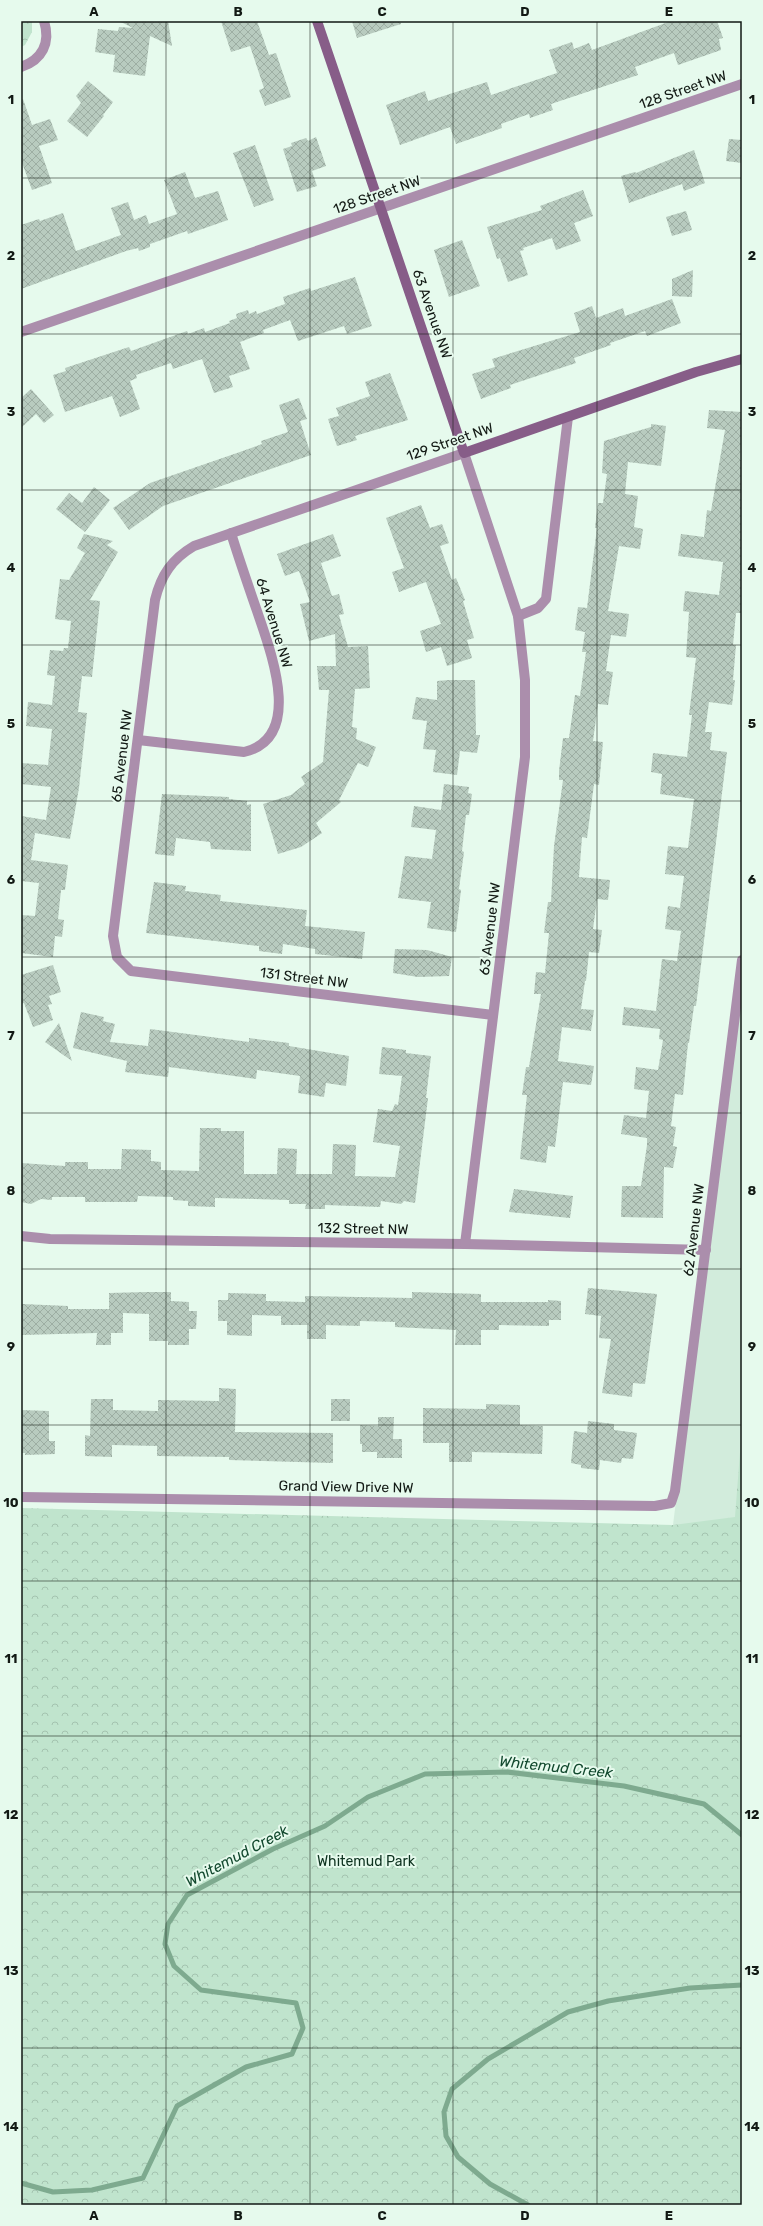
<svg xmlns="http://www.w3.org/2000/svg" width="763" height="2226" viewBox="0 0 763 2226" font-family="Rubik,sans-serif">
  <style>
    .built { fill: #d2ecdc }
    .park { fill: url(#park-crowns) }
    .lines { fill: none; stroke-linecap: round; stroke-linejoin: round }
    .stream { stroke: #7eaa8f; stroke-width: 5 }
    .building { fill: url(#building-cross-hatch) }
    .street { stroke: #ab8eac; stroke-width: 10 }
    .secondary { stroke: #875d88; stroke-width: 10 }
    .grid { fill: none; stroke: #121914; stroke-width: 1; stroke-opacity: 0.55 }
    .labels { text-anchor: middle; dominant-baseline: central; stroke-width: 4; stroke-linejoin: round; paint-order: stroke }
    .street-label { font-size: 14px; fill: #121914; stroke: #e6faed }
    .park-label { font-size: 14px; fill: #0d321f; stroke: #e6faed }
    .water-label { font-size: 15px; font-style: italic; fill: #12492e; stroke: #e6faed }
    .neatline { fill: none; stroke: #121914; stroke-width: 1.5 }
    .grid-label { font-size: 13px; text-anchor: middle; font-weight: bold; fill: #121914 }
  </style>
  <defs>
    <pattern id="park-crowns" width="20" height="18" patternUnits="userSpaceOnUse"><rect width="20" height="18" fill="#c0e4cd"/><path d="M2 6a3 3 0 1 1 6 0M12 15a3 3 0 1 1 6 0" fill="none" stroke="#a4c3af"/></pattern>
    <pattern id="building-cross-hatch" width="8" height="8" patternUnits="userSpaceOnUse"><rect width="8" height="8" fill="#b8cbbf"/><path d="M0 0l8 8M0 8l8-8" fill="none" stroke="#9daea3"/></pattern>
  </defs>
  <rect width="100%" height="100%" fill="#e6faed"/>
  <path class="built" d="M742,971v801l-69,-247z"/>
  <g class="park">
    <path d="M21,21h11v11l-7,13 -4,2z"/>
    <path d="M742,1426v779h-721v-697l652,17 62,-8z"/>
  </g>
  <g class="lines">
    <g class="stream">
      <path d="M21,2183l32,9 39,-2 51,-12 34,-72 69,-39 46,-13 11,-26 -7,-25 -95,-13 -27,-24 -9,-22 3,-20 19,-29 86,-46 52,-23 43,-29 57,-23 82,-2 117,14 80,18 38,31"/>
      <path d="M528,2205l-38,-21 -32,-27 -12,-21 -2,-24 8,-23 36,-30 80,-47 40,-11 82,-13 52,-3"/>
    </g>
  </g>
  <g class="building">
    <path d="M119,21h49l4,25 -22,-10 -5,40 -32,-4 2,-17 -20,-3 3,-23 20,2 1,-4 14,1z"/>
    <path d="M221,21h36l12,34 7,-2 15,44 -26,9 -6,-16 5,-2 -14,-42 -19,6z"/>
    <path d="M352,21h48l1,3 -44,14z"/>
    <path d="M671,21h46l6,17 -4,1 2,11 -43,15 -4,-12 -39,14 3,8 -87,29 2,6 -23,8 -1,-4 -28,10 1,4 -46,16 -6,-17 -50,18 -14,-40 39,-14 3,10 59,-19 4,13 66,-22 -8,-23 23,-8 2,7 15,-6 3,7z"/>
    <path d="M88,81l25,21 -10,13 1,1 -17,21 -20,-16 14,-18 -5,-7z"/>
    <path d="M23,99l9,26 18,-6 8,21 -19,6 13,37 -20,7 -11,-30v-60z"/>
    <path d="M316,137l10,29 -14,5 5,15 -20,6 -14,-43 9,-3 -1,-3 15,-5 2,3z"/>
    <path d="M729,139l13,1v23l-16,-2z"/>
    <path d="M255,145l19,55 -20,7 -21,-54z"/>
    <path d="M694,150l11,33 -21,8 -2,-7 -53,19 -8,-27 14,-4 1,1z"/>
    <path d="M185,172l10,26 23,-7 10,29 -40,14 -1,-3 -37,13v3l-11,4 -1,-3 -12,3 -105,38v-64l18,-6 1,2 23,-8 13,38 45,-16 -10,-27 17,-6 6,18 12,-5 3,9 28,-10 -13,-34z"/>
    <path d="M583,190l10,26 -19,7 7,18 -25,9 -4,-12 -29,10 1,2 -4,1 8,24 -20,7 -8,-24 -3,1 -10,-32 55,-17 -2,-4z"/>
    <path d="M686,211l6,19 -20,6 -6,-19z"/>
    <path d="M462,240l18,46 -31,11 -15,-47z"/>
    <path d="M693,270l-1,27 -20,-1v-17z"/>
    <path d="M355,277l17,49 -25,8 -3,-8 -46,15 -8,-21 -27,10 1,3 -24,9 10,27 -21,7 4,11 -19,6 -12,-34 -29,10 -2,-6 -35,12 1,3 -7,3 10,28 -20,8 -8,-21 -47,16 -12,-37 13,-4 -1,-3 64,-21 2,4 56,-20 1,3 16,-6 1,4 25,-9 -1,-2 8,-3 -1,-4 12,-4 1,4 7,-3 1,3 28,-10 -2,-7 27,-9 1,3z"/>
    <path d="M672,299l9,24 -34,13 -2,-5 -35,12 1,2 -37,13 2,5 -66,22 1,3 -30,11 -9,-25 23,-7 -3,-8 88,-27 -6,-19 18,-7 4,12 27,-10 2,8z"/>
    <path d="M390,373l18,47 -53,16 2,4 -20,6 -9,-27 11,-3 -3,-8 34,-12 -5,-14z"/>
    <path d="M31,389l23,26 -10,8 -8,-9 -15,14v-30z"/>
    <path d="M299,398l8,21 -7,2 11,34 -148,51 -34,24 -16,-22 37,-25 87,-30 25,-9 -1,-3 27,-9 -9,-27z"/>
    <path d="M709,410l33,2 -2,48h2v153h-6l-3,32h3l-3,35h2l-3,25 -23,-3 -4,30h7l-2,18 17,2 -31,254h-2l-5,37h-1l-5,52 -8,-1 -4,32 5,1 -3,19 4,1 -4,21 -9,-1 -1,51 -42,-1 1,-31h19l6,-41v-7l-26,-4 3,-19 22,3 3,-27 -15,-2 2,-22 22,3 5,-30 -4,-1 1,-10 -38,-4 2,-18 32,4 6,-52 15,2 4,-30 -16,-2 3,-23 12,2 4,-32 -19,-2 3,-28 20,2 6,-49 -34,-5 2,-20 -11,-2 2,-19 34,4 5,-42h-3l7,-57 -10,-1 3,-45 -6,-1 2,-20 34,4 4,-33 -45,-6 3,-22 23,3 3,-27 4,1 14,-81 -18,-2z"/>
    <path d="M651,424l15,2 -5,40 -33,-4 -3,32 13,2 -4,31 9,2 -3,20 -21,-3 -11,65 21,3 -3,23 -15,-2 -5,36 7,1 -5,33 -10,-1 -5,37 10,1 -4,43 -5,-1 -7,54 -5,-1 -3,40 31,3 -2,20 -11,-1 -4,30 9,1 -3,23 -10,-1 -3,29h-1l-4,28 13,1 -3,21 -29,-4 -4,34 36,5 -3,19 -28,-3 -8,65 -7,-1 -2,17 -26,-4 7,-64h-5l4,-28h3l12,-73h-7l2,-22 9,1 4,-40h-5l4,-31h3l3,-56 9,-66h-4v-9l4,-33h6l6,-43 5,1 6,-44h-4l3,-20 -10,-2 3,-23 9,1 10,-80h-2l3,-25h5l4,-29 -5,-1 2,-32 47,-14z"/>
    <path d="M94,487l16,13 -25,32 -29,-23 13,-16 13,10z"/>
    <path d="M421,505l9,23 12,-4 7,19 -9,3 12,34 4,-2 9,22 -2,1 11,37 -7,2 5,18 -25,8 -6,-19 -15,5 -6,-21 21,-7 -15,-42 -27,10 -7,-20 12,-4 -18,-50z"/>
    <path d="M84,534l29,7 -6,4 11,7 -28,48 10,1 -8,76 -10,-1 -4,36 9,1 -8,75 -9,51 -35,-6 -4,27 37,5 -3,25h-4l-3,29 6,1 -2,17 -7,-1 -2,21 -32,-4v-38l14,1 4,-33 -18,-2v-65l25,4 5,-33 -30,-3v-21l27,2 4,-36 -26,-3 2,-24 24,3 3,-29 -8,-1 3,-25 13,1 1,-3h4l3,-27 -16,-2 5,-40 9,1 16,-27 -8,-5z"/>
    <path d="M333,534l8,22 -20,7 11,33 7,-2 5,20 -5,1 9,32 20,-1 2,42 -15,1 -3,38 5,1 -1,11 20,8 -8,20 -10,-4 -19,37 2,2 -25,21 6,10 -21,14 -23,7 -15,-50 28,-9 14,-11 -4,-7 22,-15 6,-72h-10l-2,-24h19l-1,-32 -26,7 -9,-37 10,-2 -11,-31 -14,5 -8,-22z"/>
    <path d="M449,680h26l1,55h4l-3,18 -17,-2 -3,24 -24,-3 3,-22 -13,-1 4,-28 -15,-2 4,-22 21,3v-19z"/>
    <path d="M444,784l25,3 -1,6 4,1 -3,21h-3l-4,36 2,1 -5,37 2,1 -5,42 -29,-4 4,-26 -33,-4 7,-42 27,3 4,-29 -25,-3 3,-21 27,4z"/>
    <path d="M162,794l67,3v2l18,2v4l4,-1v47l-40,-2 -1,-7 -34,-4 -2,18 -19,-2z"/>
    <path d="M154,882l32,4 -1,5 36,4 -1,6 87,9 -2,16 60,6 -3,27 -47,-5v-5l-32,-5 -1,10 -23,-3v-5l-113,-13z"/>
    <path d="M395,949l32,1 25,7 -3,19 -31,1 -25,-4z"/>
    <path d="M53,965l8,27 -12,4 3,8 -4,1 5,15 -20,7 -9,-24 -3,1v-29z"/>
    <path d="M81,1012l23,5 -1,4 12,3 -5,18 38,4 2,-17 99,13v-4l40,5v3l60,10 -3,30 -20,-3 -2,14 -26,-4 2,-17 -43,-6 -1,9 -87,-12 -1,10 -43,-5 2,-11 -54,-13z"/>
    <path d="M59,1023l13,38 -27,-19z"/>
    <path d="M382,1047l24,3v3l25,3 -5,42h2l-13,105 -11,-2 -3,3 -20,-3 -1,6 -55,-2v4h-20l1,-5h-17v-4l-74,-2v9l-27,-1v-5l-15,-1v-3l-35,-1 -1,6h-52v-5h-33v3l-11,-1 -10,5 -10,-2v-39l44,3v-4h23v7h33l1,-20 29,1v11l10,1v8l38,1 1,-43h21v3h23v43h33l1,-26 19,1 -1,25h36l1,-30 23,1 -1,31 40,1 5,-31 -27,-4 5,-33 14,2 3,-7 3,1 4,-29 -23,-2z"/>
    <path d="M514,1189l59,7 -3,22 -61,-6z"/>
    <path d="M588,1288l69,6 -12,90 -12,-1 -1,14 -30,-4 9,-54 -12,-1 2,-22 -16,-2z"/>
    <path d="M147,1292h24v9l18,1v9h8l-1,18h-7v16h-21v-4h-19v-27l-26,-1v20h-12v12h-15l1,-12 -75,2v-31l46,2v3h41v-16z"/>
    <path d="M412,1292l69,2v8h67v-2l13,1v19h-12v6l-50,-1v5h-18v15h-26l1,-15 -61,-3v-5l-35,-1v5l-34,-1v14h-19v-14h-26v-9l-29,-1v21l-25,-1v-14h-9v-21h10v-7l38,1v7l39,1v-6l107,2z"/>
    <path d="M219,1388l17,1 -1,43 98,1v30l-104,-3v-3l-72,-1v-10l-45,-1v12l-27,-1v-21l5,1 1,-37h22v11l45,1v-11l61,1z"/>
    <rect x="331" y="1399" width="19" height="22"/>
    <path d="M486,1404l34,1v20l23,1 -1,28 -70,-2v10h-23v-19h-26v-35l63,1z"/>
    <path d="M21,1410l28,1v30h6v13l-30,1v-2h-4z"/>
    <path d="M378,1417h16l-1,22h9v19h-25v-6h-15v-8h-2v-19l18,1z"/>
    <path d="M588,1421l26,3v6l23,3 -4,26 -11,-1 -1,5 -21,-3 -1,10 -18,-2v-3l-10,-2 3,-32 13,2z"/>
  </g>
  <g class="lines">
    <g class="street">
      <path d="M21,67c21,-7 30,-24 23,-46"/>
      <path d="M21,332l721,-248"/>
      <path d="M518,616l20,-8 8,-9 22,-182"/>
      <path d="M138,740l106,12c61,-14 26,-102 13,-141 -9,-26 -18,-52 -26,-78"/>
      <path d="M21,1236l29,3 415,5 241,6"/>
      <path d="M465,1244l60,-487v-77l-7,-64 -54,-163 -270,93c-22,13 -33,29 -39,54l-42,336 4,21 14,14 362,44"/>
      <path d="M21,1497l634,9 16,-3 4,-12 67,-531"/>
    </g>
    <path class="secondary" d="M317,21l147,432 232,-81 46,-13"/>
  </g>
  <path class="grid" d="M166,21v2184M310,21v2184M453,21v2184M597,21v2184M21,178h721M21,334h721M21,490h721M21,645h721M21,801h721M21,957h721M21,1113h721M21,1269h721M21,1425h721M21,1581h721M21,1736h721M21,1892h721M21,2048h721"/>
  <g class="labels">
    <g class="street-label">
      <text transform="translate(683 90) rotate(-19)">128 Street NW</text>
      <text transform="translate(377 195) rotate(-19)">128 Street NW</text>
      <text transform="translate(432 314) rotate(71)">63 Avenue NW</text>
      <text transform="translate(450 442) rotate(-19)">129 Street NW</text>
      <text transform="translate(274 623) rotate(73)">64 Avenue NW</text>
      <text transform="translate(122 756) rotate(-83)">65 Avenue NW</text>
      <text transform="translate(490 929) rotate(-83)">63 Avenue NW</text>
      <text transform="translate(304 978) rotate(7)">131 Street NW</text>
      <text transform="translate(363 1229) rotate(1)">132 Street NW</text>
      <text transform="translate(694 1230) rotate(-83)">62 Avenue NW</text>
      <text transform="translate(346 1487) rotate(1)">Grand View Drive NW</text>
    </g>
    <g class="park-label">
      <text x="366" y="1861">Whitemud Park</text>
    </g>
    <g class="water-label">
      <text transform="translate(556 1767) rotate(6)">Whitemud Creek</text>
      <text transform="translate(237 1856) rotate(-28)">Whitemud Creek</text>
    </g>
  </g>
  <rect width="763" height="2226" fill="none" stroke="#e6faed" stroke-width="44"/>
  <rect x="22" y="22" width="719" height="2182" class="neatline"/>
  <g class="grid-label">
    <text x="94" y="16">A</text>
    <text x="238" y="16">B</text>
    <text x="382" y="16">C</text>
    <text x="525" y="16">D</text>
    <text x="669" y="16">E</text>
    <text x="11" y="104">1</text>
    <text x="752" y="104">1</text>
    <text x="11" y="260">2</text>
    <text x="752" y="260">2</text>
    <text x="11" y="416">3</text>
    <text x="752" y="416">3</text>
    <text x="11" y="572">4</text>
    <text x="752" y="572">4</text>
    <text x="11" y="728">5</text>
    <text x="752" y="728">5</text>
    <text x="11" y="884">6</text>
    <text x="752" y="884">6</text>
    <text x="11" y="1040">7</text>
    <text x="752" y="1040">7</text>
    <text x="11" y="1195">8</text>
    <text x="752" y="1195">8</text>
    <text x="11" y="1351">9</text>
    <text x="752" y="1351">9</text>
    <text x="11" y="1507">10</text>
    <text x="752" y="1507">10</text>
    <text x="11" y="1663">11</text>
    <text x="752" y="1663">11</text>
    <text x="11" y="1819">12</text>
    <text x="752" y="1819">12</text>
    <text x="11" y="1975">13</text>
    <text x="752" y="1975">13</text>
    <text x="11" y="2131">14</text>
    <text x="752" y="2131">14</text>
    <text x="94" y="2220">A</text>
    <text x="238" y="2220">B</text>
    <text x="382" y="2220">C</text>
    <text x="525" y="2220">D</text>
    <text x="669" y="2220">E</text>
  </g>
</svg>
